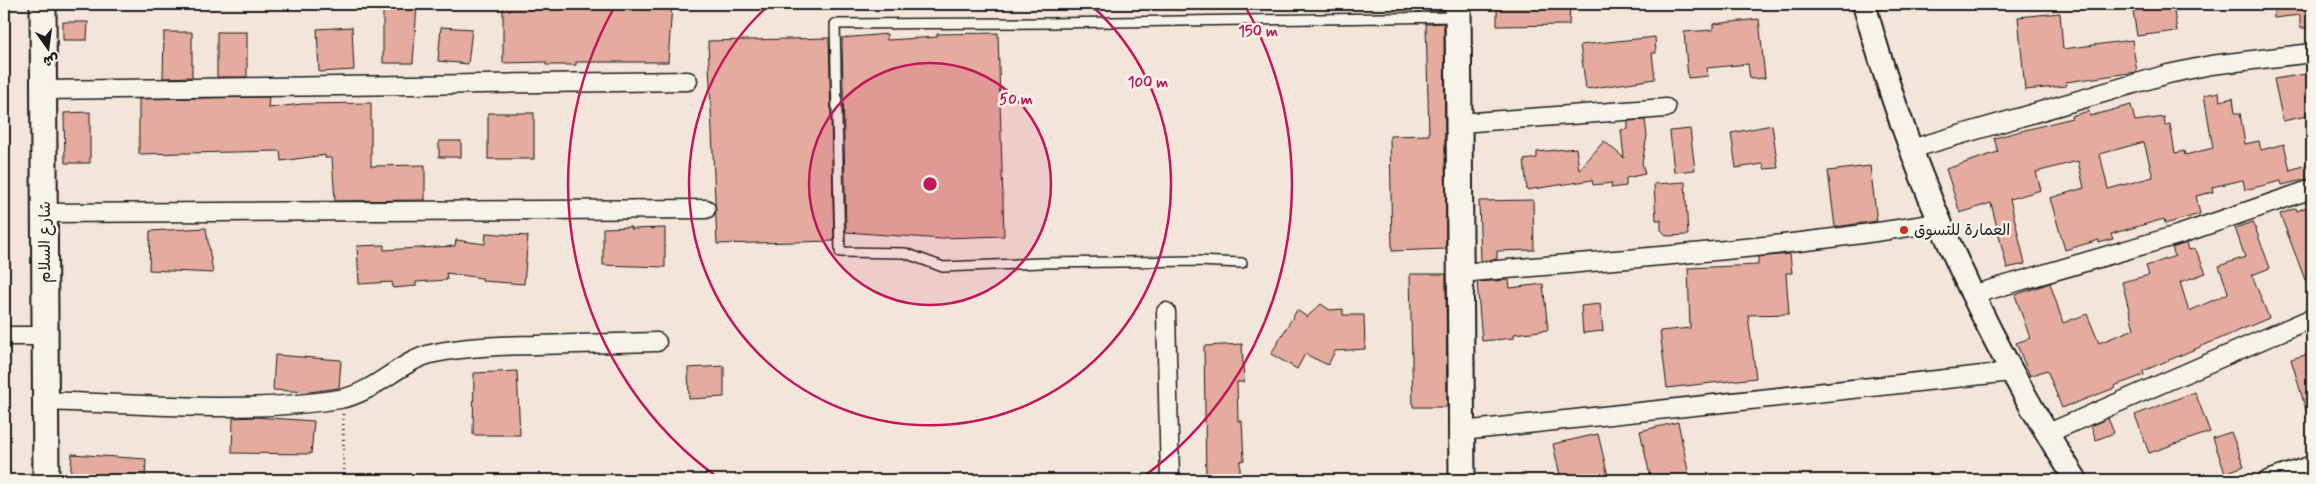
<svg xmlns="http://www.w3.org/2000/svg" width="2316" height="484" viewBox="0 0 2316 484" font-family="Mynerve,'Playpen Sans Arabic',sans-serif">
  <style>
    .building { fill: #e4ab9e; stroke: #1c1c1c; fill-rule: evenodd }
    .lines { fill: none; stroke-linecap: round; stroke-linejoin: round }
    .service-casing { stroke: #1c1c1c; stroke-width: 12 }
    .minor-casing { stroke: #1c1c1c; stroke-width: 21 }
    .tertiary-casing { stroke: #1c1c1c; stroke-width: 26 }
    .secondary-casing { stroke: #1c1c1c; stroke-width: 29 }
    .path { stroke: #1c1c1c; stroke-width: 3; stroke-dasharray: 1 4; stroke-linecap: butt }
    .service { stroke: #f7f3e8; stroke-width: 9 }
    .minor { stroke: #f7f3e8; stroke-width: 18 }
    .tertiary { stroke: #f7f3e8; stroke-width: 22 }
    .secondary { stroke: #f7f3e8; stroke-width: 25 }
    .ring { fill: none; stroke: #c2185b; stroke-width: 2.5 }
    .poi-dot { fill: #c8321e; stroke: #f7f3e8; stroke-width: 2 }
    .labels { text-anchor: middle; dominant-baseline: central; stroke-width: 5; stroke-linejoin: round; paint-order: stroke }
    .poi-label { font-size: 16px; fill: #1c1c1c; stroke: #f7f3e8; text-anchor: start }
    .street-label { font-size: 16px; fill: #1c1c1c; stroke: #f7f3e8 }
    .centre { fill: #c2185b; stroke: #f7f3e8; stroke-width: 2.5 }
    .ring-label { font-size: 15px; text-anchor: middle; font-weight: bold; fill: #c2185b; stroke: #f7f3e8; stroke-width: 5; stroke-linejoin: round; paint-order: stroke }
  </style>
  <rect width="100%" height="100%" fill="#f3e5d9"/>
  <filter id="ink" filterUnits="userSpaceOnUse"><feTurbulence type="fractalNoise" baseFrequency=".02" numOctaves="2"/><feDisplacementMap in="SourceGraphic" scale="10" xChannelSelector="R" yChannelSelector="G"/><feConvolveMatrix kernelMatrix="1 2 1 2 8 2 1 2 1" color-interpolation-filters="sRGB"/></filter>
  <g filter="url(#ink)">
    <g class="building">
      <path d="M623,4v3l49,-2 -4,57h-92v3h-30v-3l-43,1v-57l33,-1v4z"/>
      <rect x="1426" y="4" width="18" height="7"/>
      <path d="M1497,4h73l-1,21 -72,1z"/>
      <path d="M2132,4h41l4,27 -40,5z"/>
      <path d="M2273,4h39v24h-12v-13l-26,3z"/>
      <path d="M417,5l-4,58h-30v-56z"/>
      <path d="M2060,13l3,36 69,-9 5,32 -71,10v4l-41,4 -7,-73z"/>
      <path d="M1759,19l6,59 -15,1 -2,-15 -41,4 1,8 -20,2 -4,-46 29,-2v-6z"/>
      <path d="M63,22h25l-1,18h-24z"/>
      <path d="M1444,23l2,226 -54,2 -2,-115 39,-1 -3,-111z"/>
      <path d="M352,27l2,43 -35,2 -2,-43z"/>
      <path d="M441,27l31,2 -4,35 -30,-3z"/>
      <path d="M164,32h28v45l-29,1z"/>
      <rect x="217" y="32" width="30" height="45"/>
      <path d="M998,33l6,203 -62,2v1l-96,-7 -4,-194 45,-4v6l50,-3v-3z"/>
      <path d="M1655,37l1,16h-4l3,26 -69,10 -6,-44z"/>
      <path d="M829,38l5,203 -117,3 -9,-203z"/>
      <path d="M2312,73v42l-29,6 -9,-42z"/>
      <path d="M2219,92l1,9 13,-3 2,15h5l5,31 14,-3 2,9 23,-6 6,26 22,-7v15l-30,7 -1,-4 -36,9 -2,-10 -31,7 1,5 -17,4 4,18 -35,10 -1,-5 -53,15 2,5 -14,4v-3l-34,10 -15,-52 34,-10 -6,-27 -42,11 5,18 -31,9 15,65 -18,4 -16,-65 -31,10 -14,-44 52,-17 -4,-14 78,-20 -1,-2 18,-5 1,5 41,-11 4,16 29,-4 1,8 5,-1 5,29 9,-2 1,4 28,-7 -9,-53zM2144,142l9,35 -45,12 -8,-35z"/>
      <path d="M269,97l-1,11 34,-4 69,-1v63l54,-1v35l-90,1 -3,-43h-7v-3l-44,6 -1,-10 -141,3v-55z"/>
      <path d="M90,112v51h-25l-1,-50z"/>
      <rect x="488" y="113" width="46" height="46"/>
      <path d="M1645,120l2,16 -5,27 3,11 -19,4v8l-15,2 1,-5 -19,2 -1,-5 -65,10 -3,-30 13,-2v-6l39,-4 3,22 25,-29 20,17 -3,-28 7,-1v-8z"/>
      <path d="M1772,125l6,43 -14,1 -1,-5 -27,4 -5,-35z"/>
      <path d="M1690,129l5,41 -21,2 -4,-41z"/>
      <rect x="439" y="141" width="22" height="16"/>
      <path d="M1870,166l7,55 -42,6 -7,-56z"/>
      <path d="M1685,182l3,53 -21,1 -6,-6v-10h-5l-2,-36z"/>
      <path d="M1533,200l1,50 -37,1v8l-16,2 -2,-60z"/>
      <path d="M2312,205v93l-32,-84 16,-6 1,3z"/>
      <path d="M2253,222l17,46 -18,7 17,43 -126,53 1,4 -30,11 1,2 -53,20 -15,-38 -17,6 -14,-33 14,-5 -15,-43 35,-12 13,40 24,-9 12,29 35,-14 -12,-47 27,-7 -3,-9 29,-10 -3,-8 15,-5 2,7 6,-2 11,25 -26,9 9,29 38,-17 1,-2 -9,-26 26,-9 -10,-29z"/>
      <path d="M631,227v2l34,-1v39l-62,-2v-37z"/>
      <path d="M206,228l7,45 -64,-3 1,-39z"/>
      <path d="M486,233l42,3 -4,48 -42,-3v-3l-36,-5 1,7 -31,2v4l-23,2 -1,-6 -33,2 -2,-38 27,-1v5l71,-4 1,-6 29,4z"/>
      <path d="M1790,254l2,19h-6l3,41 -41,1 8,63 -89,10 -7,-57 30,-3 -2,-60 70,-3v-8z"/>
      <path d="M1410,274h36l1,133h-34z"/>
      <path d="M1509,280l1,8 33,-4 5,46 -34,4v4l-32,3 -5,-59z"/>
      <path d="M1321,304l9,6 13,-1v6h21l1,34 -30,2 -7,14 -23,-11 -8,15 -26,-15 26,-44 10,7z"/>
      <path d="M1600,304l3,27 -20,2 -2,-27z"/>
      <path d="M1242,344l2,38h-7l1,39h4l2,39 -4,1v18l-34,1 -2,-134z"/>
      <path d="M2312,353v66l-3,1 -18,-61z"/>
      <path d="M275,355l66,5 -2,28 -30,4 -36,-2z"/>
      <path d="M724,366v31l-35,2 -1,-31z"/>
      <path d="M517,371l3,64h-47l1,-62z"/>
      <path d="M2195,392l15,40 -61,21 -14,-38z"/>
      <path d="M255,417l59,4 -3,33 -79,-1 1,-35z"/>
      <path d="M2108,418l6,15 -18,7 -5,-14z"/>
      <path d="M1678,422l12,58h-39l-11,-49z"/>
      <path d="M2231,432l13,34 -19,7 -12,-35z"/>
      <path d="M1598,434l11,46h-48l-8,-36z"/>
      <path d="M72,454l74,5 -1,21h-75z"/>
    </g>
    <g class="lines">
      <defs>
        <path id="service" d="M1242,263l-45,-2 -156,2 -98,4 -38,-14 -65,-1 -5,-228 214,-1 407,-6"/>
        <g id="minor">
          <path d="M44,90l644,-9"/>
          <path d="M1460,123l206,-15"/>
          <path d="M1911,149l257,-75 43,-9 101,-12"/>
          <path d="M44,213l662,-4"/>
          <path d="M1461,273c160,-14 321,-24 480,-51"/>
          <path d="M1972,295l209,-61 131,-45"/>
          <path d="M1166,312l4,168"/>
          <path d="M4,336h41"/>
          <path d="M45,401c96,3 201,13 295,-2 35,-6 60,-39 95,-46 33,-7 67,-7 101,-8 41,-1 81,-2 121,-3"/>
          <path d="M1462,431l549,-59"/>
          <path d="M2046,434l266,-116"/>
          <path d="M2268,480l44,-15"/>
        </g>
        <path id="tertiary" d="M1864,4c47,168 118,330 212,476"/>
        <g id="secondary">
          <path d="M43,4l3,476"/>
          <path d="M1458,4l4,476"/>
        </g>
      </defs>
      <use href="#service" class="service-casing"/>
      <use href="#minor" class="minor-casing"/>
      <use href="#tertiary" class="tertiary-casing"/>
      <use href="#secondary" class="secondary-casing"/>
      <path class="path" d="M343,414l1,66"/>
      <use href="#service" class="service"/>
      <use href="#minor" class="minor"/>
      <use href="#tertiary" class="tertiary"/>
      <use href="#secondary" class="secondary"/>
    </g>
  </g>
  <circle cx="930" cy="184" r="121" fill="#c2185b" fill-opacity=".12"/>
  <g class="ring">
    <circle cx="930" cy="184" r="121"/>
    <path d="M1091 5A241 241 0 1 1 769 5"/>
    <path d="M720 479A362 362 0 0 1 615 6M1245 6A362 362 0 0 1 1140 479"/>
  </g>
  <circle class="poi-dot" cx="1904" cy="230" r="5"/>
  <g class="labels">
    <g class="poi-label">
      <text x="1914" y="230">العمارة للتسوق</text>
    </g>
    <g class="street-label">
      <text transform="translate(45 242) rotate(-90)">شارع السلام</text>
    </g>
  </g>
  <circle cx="930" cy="184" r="8" class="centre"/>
  <g class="ring-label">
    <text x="1258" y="36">150 m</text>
    <text x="1148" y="87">100 m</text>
    <text x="1016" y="104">50 m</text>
  </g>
  <rect width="2316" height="484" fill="none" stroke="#f7f3e8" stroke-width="20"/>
  <rect x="10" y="10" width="2296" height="464" fill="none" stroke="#1c1c1c" stroke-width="2" filter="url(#ink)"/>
  <g transform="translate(48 48) rotate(166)" stroke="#f7f3e8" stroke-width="4" paint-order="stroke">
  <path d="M0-4L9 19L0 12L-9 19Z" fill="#1c1c1c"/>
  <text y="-8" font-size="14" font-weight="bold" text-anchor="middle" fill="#1c1c1c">ش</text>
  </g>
</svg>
